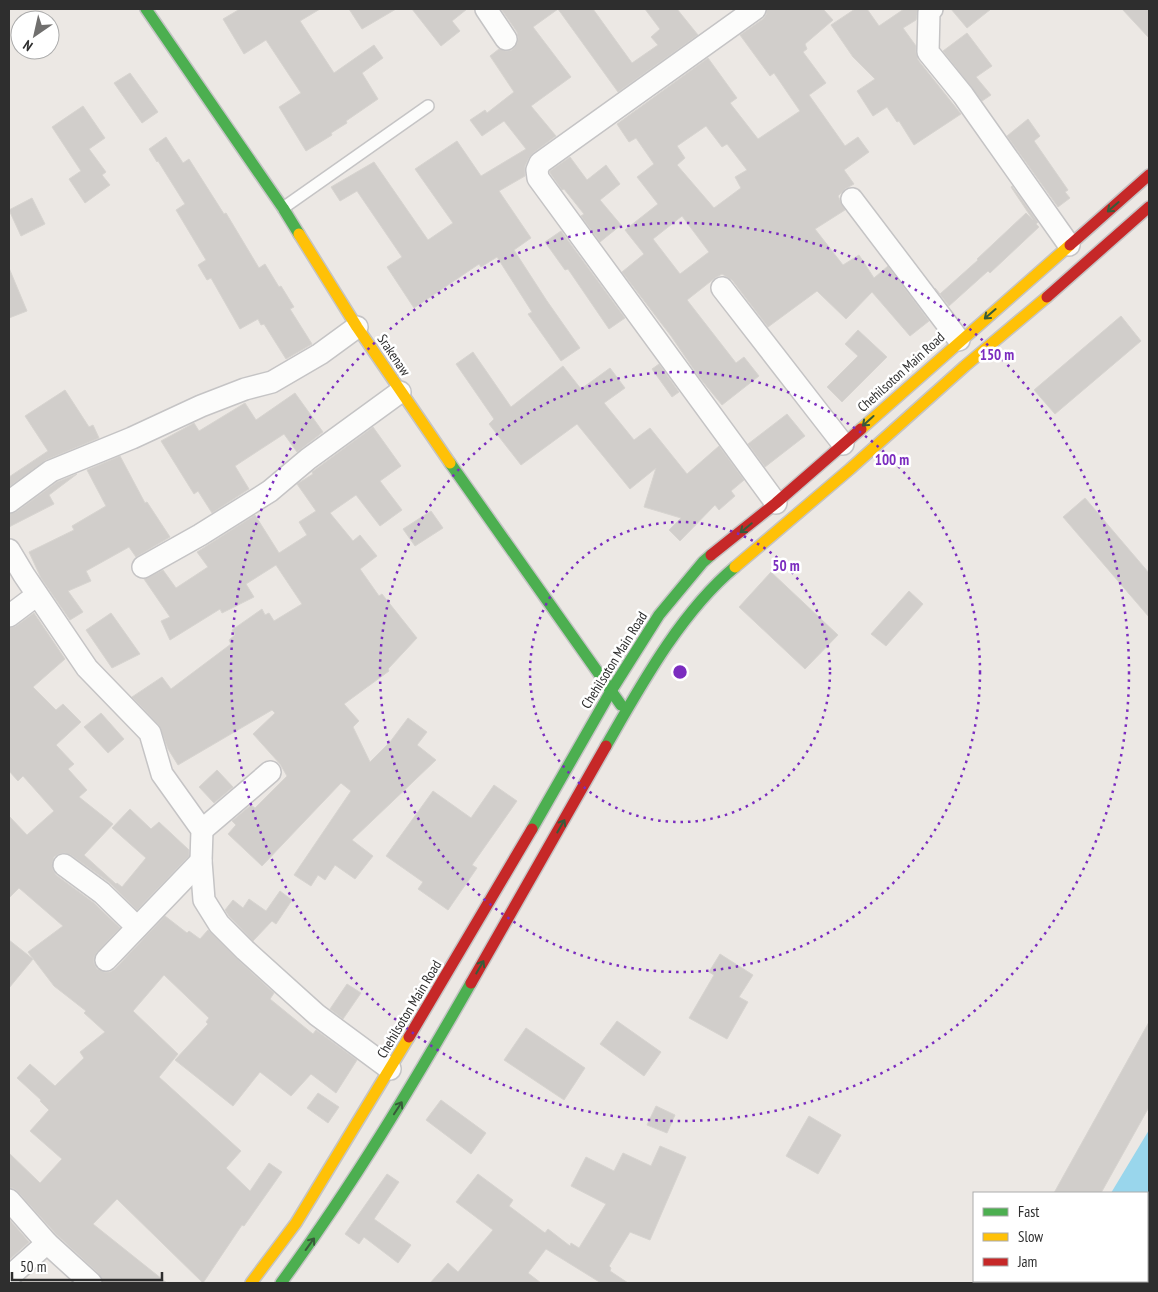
<svg xmlns="http://www.w3.org/2000/svg" width="1158" height="1292" viewBox="0 0 1158 1292" font-family="'PT Sans Narrow',sans-serif">
  <style>
    .water { fill: #99d6ec }
    .building { fill: #d1cecb; stroke: #d7d4d0; fill-rule: evenodd }
    .lines { fill: none; stroke-linecap: round; stroke-linejoin: round }
    .lane-casing { stroke: #c5c4c5; stroke-width: 14 }
    .street-casing { stroke: #c5c4c5; stroke-width: 24 }
    .fast-casing { stroke: #c5c4c5; stroke-width: 14 }
    .slow-casing { stroke: #c5c4c5; stroke-width: 14 }
    .jam-casing { stroke: #c5c4c5; stroke-width: 14 }
    .lane { stroke: #fcfcfb; stroke-width: 11 }
    .street { stroke: #fcfcfb; stroke-width: 21 }
    .fast { stroke: #4caf50; stroke-width: 11 }
    .slow { stroke: #ffc107; stroke-width: 11 }
    .jam { stroke: #c62828; stroke-width: 11 }
    .oneway { stroke: #385b3a }
    .ring { fill: none; stroke: #7b2cbf; stroke-width: 2.5; stroke-dasharray: 2.5 5 }
    .labels { text-anchor: middle; dominant-baseline: central; stroke-width: 5; stroke-linejoin: round; paint-order: stroke }
    .street-label { font-size: 14px; fill: #2e2e2e; stroke: #fff }
    .centre { fill: #7b2cbf; stroke: #fff; stroke-width: 2.5 }
    .ring-label { font-size: 15px; text-anchor: middle; font-weight: bold; fill: #7b2cbf; stroke: #fff; stroke-width: 5; stroke-linejoin: round; paint-order: stroke }
  </style>
  <rect width="100%" height="100%" fill="#ece8e4"/>
  <path class="water" d="M1149,1130v101l-2,4v-42h-36z"/>
  <g class="building">
    <path d="M240,9h80l-20,12 34,52 40,-28 9,13 -21,15 16,26 -32,22 1,2 -16,10 1,2 -26,16 -27,-44 22,-14 -35,-53 -22,14 -21,-35z"/>
    <path d="M349,9h47l-34,20z"/>
    <path d="M412,9h55l-15,12 8,10 -19,15z"/>
    <path d="M501,9h92l39,54 26,-18 -7,-8 9,-8 -15,-20h32l21,26 -80,57 -60,-83 -25,18 38,50 -40,29 25,30 -23,17 -4,5 -4,8v10l-26,15 32,47 -17,12 33,51 33,47 -19,13 -33,-47 4,-2 -35,-55 -16,10 -2,-3 -65,44 -27,-41 15,-10 -45,-66 -17,10 -9,-14 43,-25 54,78 25,-17 -38,-54 42,-28 24,35 45,-27 -22,-28 -22,15 -12,-16 15,-10 2,3 27,-21 -24,-36 9,-7 7,2 6,-1 5,-6 1,-6 -1,-6z"/>
    <path d="M767,9h56l10,11 -28,24 2,5 -4,3 23,31 -17,12 36,51 13,-9 11,15 -25,18 10,14 -9,5 -7,7 7,14 -30,19 28,36 16,-10 15,23 14,-12 41,55 -19,15 -38,-44 -26,27 -29,-28 -49,36 -36,-47 -10,-6 -7,4 -28,22 49,63 8,-6 15,19 -37,29 -23,-28 -28,-41 -49,-64 22,-18 -19,-24 33,-26 -21,-27 17,-13 -18,-26 -7,4 -12,-18 91,-66 29,40 -7,5 28,36 42,-28 -26,-38 -4,3 -30,-41 23,-16 3,-4zM706,126l16,21 5,-3 20,26 -12,7 6,11 -27,20 -37,-43 8,-7 -8,-12zM682,216l27,36 -29,22 -27,-35z"/>
    <path d="M855,9h12l12,17 25,-17h14l-2,11 -13,8 13,18v6l2,8 43,54 -47,31 -15,-24 -2,1 -10,-15 -14,9 -16,-25 18,-12 -22,-22 -22,-32z"/>
    <path d="M951,9h40l-24,19z"/>
    <path d="M1122,9h27v29z"/>
    <path d="M967,33l25,33 -16,11 15,18 -9,6 -39,-50z"/>
    <path d="M130,73l28,39 -16,11 -28,-40z"/>
    <path d="M83,106l22,32 -16,11 17,23 -4,3 8,10 -25,18 -16,-24 12,-8 -29,-44z"/>
    <path d="M1028,119l12,17 -6,5 34,49 -3,2 5,6 -12,9 -51,-71z"/>
    <path d="M166,137l17,26 6,-4 35,55 2,-1 33,55 6,-4 14,23 2,-1 13,21 -4,2 22,35 -26,15 -22,-35 -3,1 -3,-6 -18,10 -29,-51 -4,2 -9,-15 8,-5 -30,-50 9,-6 -27,-43 -1,1 -8,-13z"/>
    <path d="M570,157l17,23 19,-15 14,19 -20,16 21,25 -21,17 -19,-26 3,-2 -20,-25 -2,1 -12,-17v-2z"/>
    <path d="M1012,186l26,36 -2,2 3,3 -49,46 -2,-2 -39,35 -14,-18 5,6 38,-34 -1,-1 49,-46 7,7 -22,-33z"/>
    <path d="M32,198l13,26 -24,12 -12,-26z"/>
    <path d="M561,231l64,87 -16,11 -41,-60 -3,1 -20,-28z"/>
    <path d="M9,268l18,43 -18,7z"/>
    <path d="M1121,316l20,25 -86,73 -21,-24z"/>
    <path d="M858,330l29,27 -45,45 -15,-15 31,-31 -13,-12z"/>
    <path d="M473,352l38,55 52,-41 18,23 29,-21 15,20 -21,15 30,37 16,-12 37,46 32,-28 25,34 -13,11 4,5 -16,14 -4,-5 -35,36 -11,-11 12,-12 -37,-11 12,-39 -26,21 -53,-65 -56,41 -32,-41 5,-5 -38,-55z"/>
    <path d="M659,364l20,28 -7,5 -20,-28z"/>
    <path d="M65,390l24,37 4,-2 6,13 -53,22 -37,27v-10l39,-26 -23,-35z"/>
    <path d="M295,393l28,39 -26,20 -13,-18 -49,32 14,23 -37,24 -14,-22 -4,3 -33,-53 33,-18 5,8 46,-28 11,17z"/>
    <path d="M787,414l18,22 -40,31 -17,-23z"/>
    <path d="M373,427l28,39 -21,15 22,29 -22,16 -24,-31 -26,18 23,28 7,-6 17,21 -17,13 19,27 3,-2 35,44 -29,31 1,2 -45,33 15,17 -6,6 17,35 20,-20 18,-24 19,14 -10,13 19,15 -84,80 21,16 -18,23 -20,-14 -10,15 -7,-5 -7,11 -17,-11 57,-84 -10,-8 -79,83 -34,-32 8,-9 -4,-4 19,-16 4,3 32,-32 -7,-12 -27,-30 22,-21 -3,-3 -94,55 -10,-16 -9,-24 -27,-28 30,-20 9,12 60,-45 -2,-4 6,-5 -3,-5 30,-21 3,6 4,-2 5,8 28,-17 -26,-39 -30,19 8,13 -32,16 -2,-4 -50,31 -9,-19 9,-4 -26,-38 19,-9 13,18 32,-21 -11,-15 58,-37 24,38 28,-18 -8,-13 17,-11 -19,-27 16,-10 -1,-2 4,-3z"/>
    <path d="M120,456l25,47 2,-1 23,35 -34,20 -7,-10 -43,24 5,10 -23,10 15,21 -13,8 -29,-42 -12,-26 45,-22 -2,-4 34,-20 -19,-36z"/>
    <path d="M77,474l-28,21 5,9 -45,23v-13l7,-2 41,-30z"/>
    <path d="M1085,498l64,75v44l-86,-100z"/>
    <path d="M431,511l12,17 -28,18 -12,-17z"/>
    <path d="M771,572l67,63 -33,34 -66,-62z"/>
    <path d="M909,591l14,13 -37,42 -15,-12z"/>
    <path d="M34,613l31,46 -32,28 23,23 7,-6 18,18 -25,23 18,19 -6,5 19,21 -8,7 34,27 -29,31 32,29 1,-1 5,4 24,-29 -34,-30 18,-19 21,20 8,-7 30,28v6l-52,54 -27,-27 -39,-28 -6,-2 -6,1 -5,3 -2,7 1,6 3,5 38,28 26,25 -23,24 -3,5v6l3,6 7,3h6l5,-3 50,-53 22,17 2,-2 11,8 8,-9 29,29 37,34 -4,6 43,35 3,-4 41,30 -21,33 -25,-19 -20,22 -31,-24 -27,34 -58,-46 33,-36 -2,-2 3,-4 -45,-43 -31,36 45,43 -19,23 82,74 -15,17 24,23 19,-28 13,9 -38,54 -2,-1 -39,58 -86,-84 -24,25 74,59h-64l-4,-9 -43,-40 -38,-42 -5,-4h-4v-35l31,30 22,-24 -32,-28 19,-21 -9,-9 1,-1 -24,-22 13,-14 25,22 29,-28 -4,-6 25,-20 -21,-19 2,-2 -32,-25 -26,-34 35,-26 -44,-38 -10,10v-82l18,19 27,-24 -31,-35 -5,5 -9,-10v-143l7,-2z"/>
    <path d="M111,613l29,41 -28,14 -26,-38z"/>
    <path d="M101,713l23,26 -16,14 -24,-26z"/>
    <path d="M217,770l16,17 -19,16 -15,-16z"/>
    <path d="M494,785l23,16 -45,64 5,3 -29,42 -30,-21 5,-7 -37,-26 47,-65 38,27z"/>
    <path d="M280,891l12,9 -16,24 -4,-3 -19,20 -24,-25 -4,-6 8,-10 10,8 6,-9 17,12z"/>
    <path d="M9,940l24,19 -24,29z"/>
    <path d="M720,954l33,21 -14,22 9,5 -21,37 -38,-21 25,-43 -5,-3z"/>
    <path d="M347,984l14,9 -18,26 -13,-10z"/>
    <path d="M617,1021l44,31 -17,24 -44,-32z"/>
    <path d="M1149,1022v85l-48,86h-47z"/>
    <path d="M526,1028l59,40 -21,32 -60,-40z"/>
    <path d="M318,1093l21,14 -11,16 -21,-15z"/>
    <path d="M441,1100l45,33 -15,21 -45,-34z"/>
    <path d="M656,1106l19,9 -8,18 -20,-8z"/>
    <path d="M809,1116l32,19 -23,39 -32,-18z"/>
    <path d="M660,1146l26,11 -36,83 -20,-8 -21,34 2,2 -1,3 18,12h-27l-55,-34 -18,24 13,10h-111l18,-20 10,9 35,-42 -37,-28 22,-28 35,26 -4,6 36,27 3,-4 22,17 1,-3 8,5 27,-44 -35,-18 15,-29 28,14 9,-18 28,13z"/>
    <path d="M387,1174l12,8 -25,37 37,26 -13,18 -34,-26 -5,7 -14,-10z"/>
    <path d="M9,1219l20,23 -20,18z"/>
  </g>
  <g class="lines">
    <defs>
      <path id="lane" d="M283,208l145,-102"/>
      <g id="street">
        <path d="M486,9l20,30"/>
        <path d="M755,9l-215,154 -3,7 1,8 238,325"/>
        <path d="M932,9l-3,3 -1,40 35,43 106,150"/>
        <path d="M852,199l107,141"/>
        <path d="M722,288l121,156"/>
        <path d="M9,502l42,-31 81,-33 69,-32 44,-17 27,-7 48,-28 37,-27"/>
        <path d="M9,550l15,25 63,93 63,65 12,41 40,56 -1,31 3,39 15,24 26,26 72,65 73,54"/>
        <path d="M143,567l57,-32 70,-44 38,-32 92,-67"/>
        <path d="M9,616l28,-21"/>
        <path d="M202,830l68,-58"/>
        <path d="M64,865l38,28 35,34"/>
        <path d="M106,960l95,-99"/>
        <path d="M9,1200l38,43 44,40"/>
        <path d="M9,1277l38,-34"/>
      </g>
      <g id="fast">
        <path d="M146,9l137,199 16,26"/>
        <path d="M450,463l171,242"/>
        <path d="M606,746c35,-61 75,-134 129,-179"/>
        <path d="M532,829l79,-138 48,-76 44,-53 8,-7"/>
        <path d="M1147,1281l2,-5"/>
        <path d="M281,1283c70,-95 131,-197 190,-300"/>
      </g>
      <g id="slow">
        <path d="M299,234l58,93 93,136"/>
        <path d="M861,429l209,-184"/>
        <path d="M735,567l115,-98 115,-103 82,-69"/>
        <path d="M251,1283l45,-60 113,-186"/>
      </g>
      <g id="jam">
        <path d="M1070,245l79,-70"/>
        <path d="M1047,297l102,-90"/>
        <path d="M711,555l65,-52 85,-74"/>
        <path d="M471,983l135,-237"/>
        <path d="M409,1037l123,-208"/>
      </g>
    </defs>
    <use href="#lane" class="lane-casing"/>
    <use href="#street" class="street-casing"/>
    <use href="#fast" class="fast-casing"/>
    <use href="#slow" class="slow-casing"/>
    <use href="#jam" class="jam-casing"/>
    <use href="#lane" class="lane"/>
    <use href="#street" class="street"/>
    <use href="#fast" class="fast"/>
    <use href="#slow" class="slow"/>
    <use href="#jam" class="jam"/>
  </g>
  <defs><path id="oneway-shaft" d="M-6 0H5M1.5-3L5.5 0L1.5 3" fill="none" stroke-width="1.6" stroke-linecap="round" stroke-linejoin="round" transform="scale(1.25)"/></defs>
  <g class="oneway">
    <use href="#oneway-shaft" transform="translate(1113 207) rotate(139)"/>
    <use href="#oneway-shaft" transform="translate(990 314) rotate(139)"/>
    <use href="#oneway-shaft" transform="translate(868 421) rotate(138)"/>
    <use href="#oneway-shaft" transform="translate(746 528) rotate(141)"/>
    <use href="#oneway-shaft" transform="translate(561 826) rotate(-60)"/>
    <use href="#oneway-shaft" transform="translate(480 967) rotate(-60)"/>
    <use href="#oneway-shaft" transform="translate(398 1108) rotate(-57)"/>
    <use href="#oneway-shaft" transform="translate(310 1244) rotate(-54)"/>
  </g>
  <g class="ring">
    <circle cx="680" cy="672" r="150"/>
    <circle cx="680" cy="672" r="300"/>
    <circle cx="680" cy="672" r="449"/>
  </g>
  <g class="labels">
    <g class="street-label">
      <text transform="translate(394 355) rotate(56)">Srakenaw</text>
      <text transform="translate(901 372) rotate(-42)">Chehilsoton Main Road</text>
      <text transform="translate(614 660) rotate(-58)">Chehilsoton Main Road</text>
      <text transform="translate(409 1009) rotate(-59)">Chehilsoton Main Road</text>
    </g>
  </g>
  <circle cx="680" cy="672" r="8" class="centre"/>
  <g class="ring-label">
    <text x="997" y="360">150 m</text>
    <text x="892" y="465">100 m</text>
    <text x="786" y="571">50 m</text>
  </g>
  <rect width="1158" height="1292" fill="none" stroke="#2e2e2e" stroke-width="20"/>
  <rect x="973" y="1192" width="175" height="90" fill="#ffffff" stroke="#ababab"/>
  <rect x="983" y="1208" width="25" height="8" fill="#4caf50" stroke="#ababab"/>
  <text x="1018" y="1217" font-size="15" fill="#2e2e2e">Fast</text>
  <rect x="983" y="1233" width="25" height="8" fill="#ffc107" stroke="#ababab"/>
  <text x="1018" y="1242" font-size="15" fill="#2e2e2e">Slow</text>
  <rect x="983" y="1258" width="25" height="8" fill="#c62828" stroke="#ababab"/>
  <text x="1018" y="1267" font-size="15" fill="#2e2e2e">Jam</text>
  <g transform="translate(35 35) rotate(214)"><circle r="24" fill="#ffffff" stroke="#ababab"/>
  <path d="M0-4L9 19L0 12L-9 19Z" fill="#706f6e"/>
  <text y="-8" font-size="14" font-weight="bold" text-anchor="middle" fill="#2e2e2e">N</text>
  </g>
  <path d="M12 1272v8h150v-8" fill="none" stroke="#2e2e2e" stroke-width="2.5"/>
  <text x="20" y="1272" font-size="15" fill="#2e2e2e" stroke="#ffffff" stroke-width="4" paint-order="stroke">50 m</text>
</svg>
